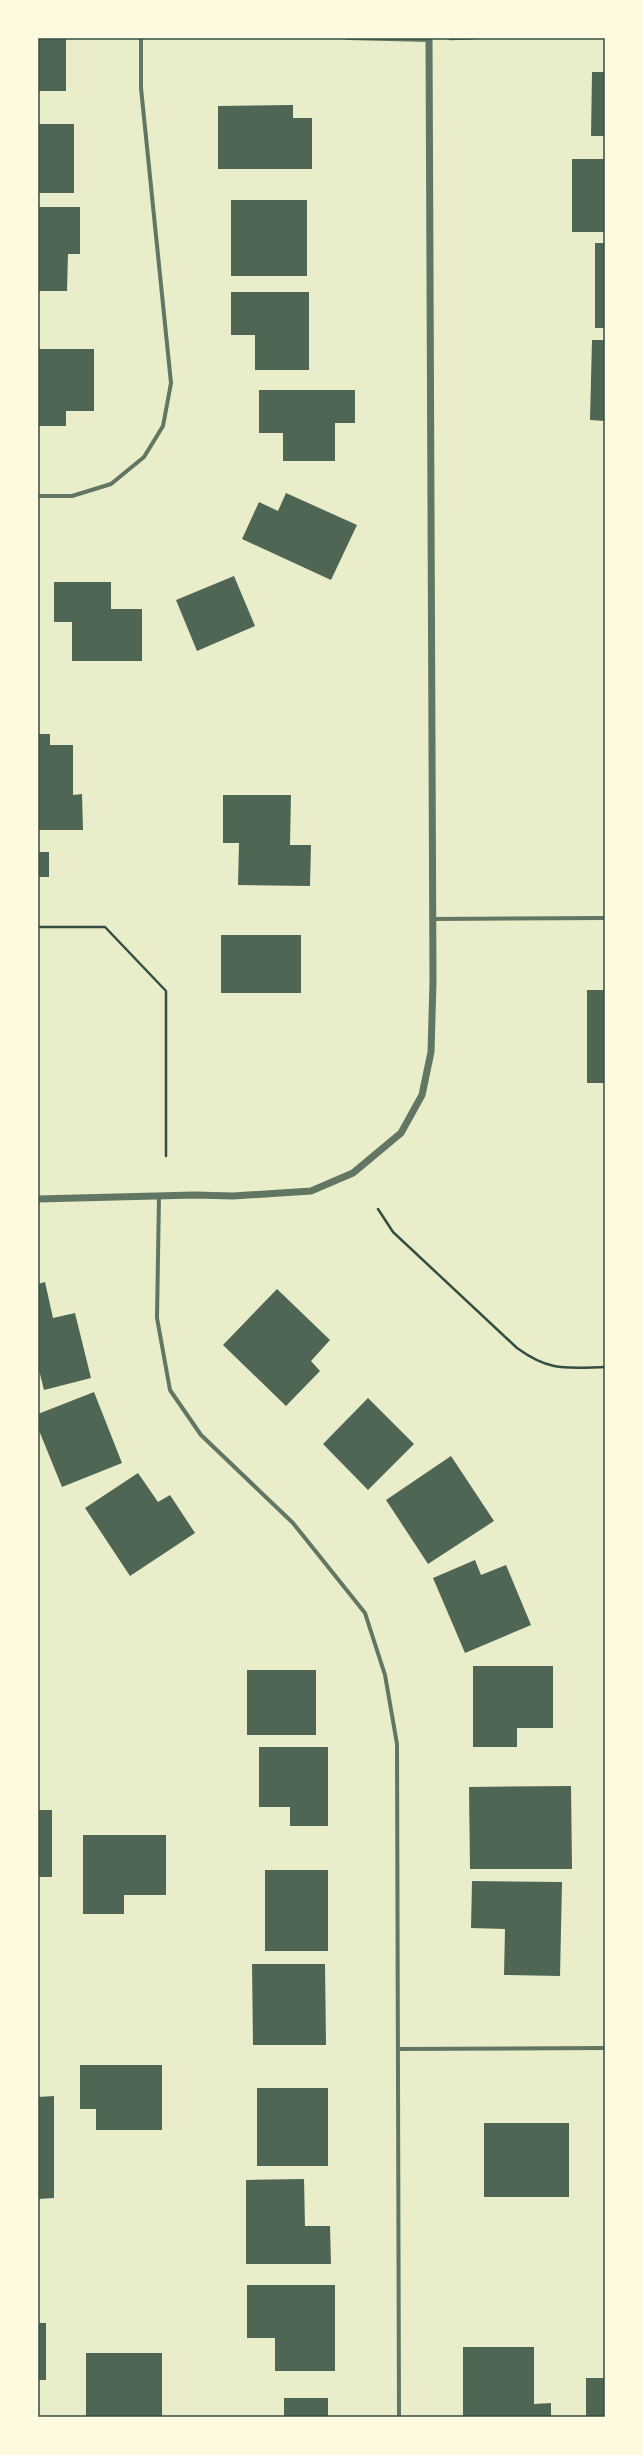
<svg xmlns="http://www.w3.org/2000/svg" width="643" height="2455" viewBox="0 0 643 2455" font-family="'Roboto Serif',serif">
  <style>
    .building { fill: #4f6655 }
    .lines { fill: none; stroke-linecap: round; stroke-linejoin: round }
    .path { stroke: #344e41; stroke-width: 2.5 }
    .minor { stroke: #617663; stroke-width: 4 }
    .tertiary { stroke: #617663; stroke-width: 7 }
    .neatline { fill: none; stroke: #344e41; stroke-width: 1.5 }
  </style>
  <rect width="100%" height="100%" fill="#e9edc9"/>
  <g class="building">
    <path d="M38,38l28,1v52h-28z"/>
    <path d="M592,72h13v64h-14z"/>
    <path d="M293,105v13h19v51h-94v-63z"/>
    <rect x="38" y="124" width="36" height="69"/>
    <rect x="572" y="159" width="33" height="73"/>
    <rect x="231" y="200" width="76" height="76"/>
    <path d="M38,207h42v47h-12l-1,37h-29z"/>
    <rect x="595" y="243" width="10" height="85"/>
    <path d="M231,292h78v78h-54v-35h-24z"/>
    <path d="M592,340h13v81l-15,-1z"/>
    <path d="M38,349h56v62h-28v15h-28z"/>
    <path d="M259,390h96v33h-20v38h-52v-28h-24z"/>
    <path d="M286,493l71,32 -26,55 -89,-41 17,-37 19,9z"/>
    <path d="M234,576l21,50 -58,25 -21,-51z"/>
    <path d="M54,582h57v27h31v52h-70v-39h-18z"/>
    <path d="M38,734h12v11h23v50l9,-1 1,36h-45z"/>
    <path d="M223,795h68l-1,50h21l-1,41 -72,-1 1,-42h-16z"/>
    <rect x="38" y="852" width="11" height="25"/>
    <rect x="221" y="935" width="80" height="58"/>
    <rect x="587" y="990" width="18" height="93"/>
    <path d="M45,1282l8,36 22,-5 16,65 -47,12 -6,-24v-82z"/>
    <path d="M277,1289l53,51 -19,21 9,10 -34,35 -63,-61z"/>
    <path d="M94,1392l28,71 -60,24 -24,-59v-14z"/>
    <path d="M368,1398l46,46 -46,46 -45,-46z"/>
    <path d="M451,1456l43,65 -66,43 -42,-64z"/>
    <path d="M138,1473l20,29 12,-7 25,38 -65,43 -45,-68z"/>
    <path d="M475,1560l6,15 25,-10 25,60 -66,28 -32,-75z"/>
    <path d="M473,1666h80v62h-36v19h-44z"/>
    <rect x="247" y="1670" width="69" height="65"/>
    <path d="M259,1747h69v79h-38v-19h-31z"/>
    <path d="M571,1786l1,83h-102l-1,-82z"/>
    <rect x="38" y="1810" width="14" height="67"/>
    <path d="M83,1835h83v60h-42v19h-41z"/>
    <rect x="265" y="1870" width="63" height="81"/>
    <path d="M472,1881l90,1 -2,94 -56,-1 1,-46 -34,-1z"/>
    <path d="M252,1964h73l1,81h-73z"/>
    <path d="M80,2065h82v65h-66v-21h-16z"/>
    <rect x="257" y="2088" width="71" height="78"/>
    <path d="M54,2096v102l-16,1v-102z"/>
    <rect x="484" y="2123" width="85" height="74"/>
    <path d="M304,2179l1,47h25l1,38h-85v-84z"/>
    <path d="M247,2285h88v86h-60v-33h-28z"/>
    <rect x="38" y="2323" width="8" height="57"/>
    <path d="M463,2347h71v57l17,-1v14h-88z"/>
    <rect x="86" y="2353" width="76" height="64"/>
    <rect x="586" y="2378" width="19" height="39"/>
    <rect x="284" y="2398" width="44" height="19"/>
  </g>
  <g class="lines">
    <g class="path">
      <path d="M450,39l26,-1"/>
      <path d="M38,927h67l61,64v165"/>
      <path d="M378,1209l15,23 124,116c33,24 49,20 88,19"/>
    </g>
    <g class="minor">
      <path d="M347,38l82,2"/>
      <path d="M38,496h34l39,-12 33,-27 19,-31 8,-43 -30,-295v-50"/>
      <path d="M433,919l172,-1"/>
      <path d="M159,1196l-2,122 13,72 31,45 92,88 72,90 20,62 12,69 2,673"/>
      <path d="M398,2049l207,-1"/>
    </g>
    <path class="tertiary" d="M38,1199l156,-4 39,1 78,-5 42,-18 48,-40 21,-38 9,-43 2,-70 -4,-944"/>
  </g>
  <rect width="643" height="2455" fill="none" stroke="#fefae0" stroke-width="78"/>
  <rect x="39" y="39" width="565" height="2377" class="neatline"/>
</svg>
